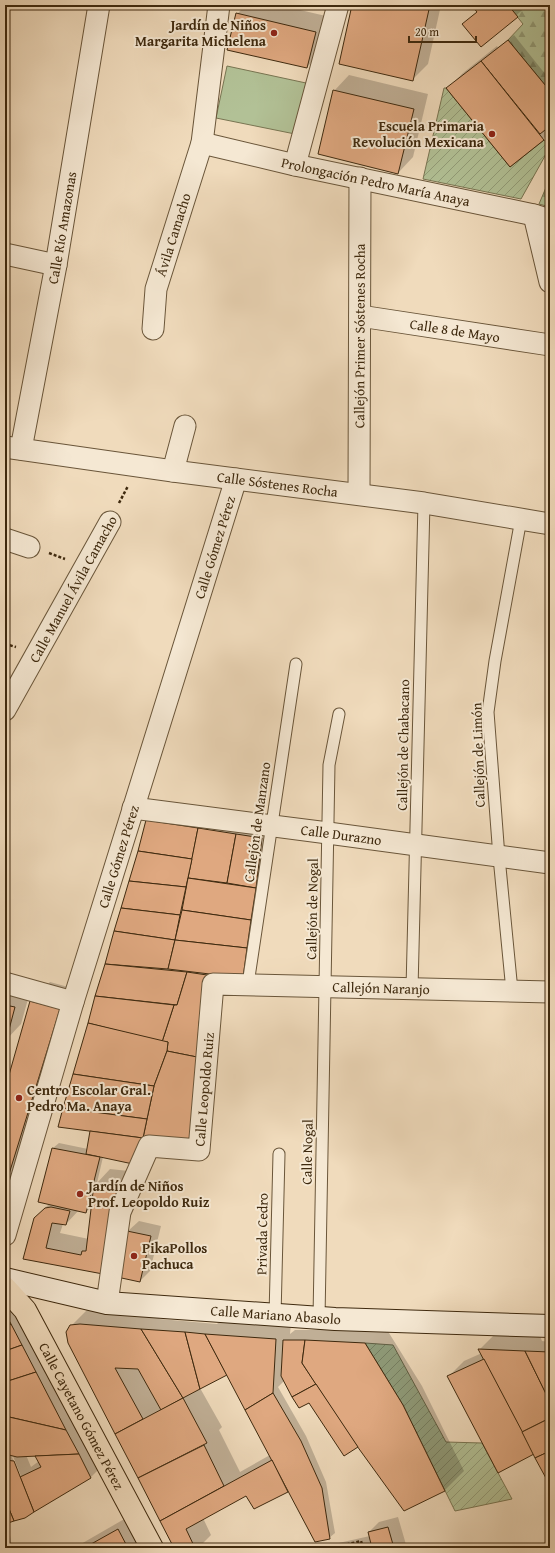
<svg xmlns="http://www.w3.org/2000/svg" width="555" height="1553" viewBox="0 0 555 1553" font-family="'Gentium Book Plus',serif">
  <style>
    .grass { fill: #b2c196; stroke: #787552 }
    .forest { fill: url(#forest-firs); stroke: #787552 }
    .garden { fill: url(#garden-furrows); stroke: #787552 }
    .shadow { fill: #0003; fill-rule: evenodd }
    .building { fill: #dfa880; stroke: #3e290e }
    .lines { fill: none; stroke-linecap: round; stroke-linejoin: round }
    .lane-casing { stroke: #6a563a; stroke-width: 13 }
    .street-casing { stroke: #6a563a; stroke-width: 23 }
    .secondary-casing { stroke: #3e290e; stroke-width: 24 }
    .primary-casing { stroke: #3e290e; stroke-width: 24 }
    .path { stroke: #3e290e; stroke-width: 2.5; stroke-dasharray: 3 2; stroke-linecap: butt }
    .lane { stroke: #f5e8d3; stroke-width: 11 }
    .street { stroke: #f5e8d3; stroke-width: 21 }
    .secondary { stroke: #f5e8d3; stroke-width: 22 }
    .primary { stroke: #f0dbbc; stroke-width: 22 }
    .poi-dot { fill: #8f2418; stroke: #f5e8d3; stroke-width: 1.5 }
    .labels { text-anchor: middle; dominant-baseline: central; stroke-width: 4; stroke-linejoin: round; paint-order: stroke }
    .poi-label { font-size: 14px; font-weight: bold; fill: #3e290e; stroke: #f5e8d3; text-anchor: start }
    .street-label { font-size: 14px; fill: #3e290e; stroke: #f5e8d3 }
  </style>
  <defs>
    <pattern id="forest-firs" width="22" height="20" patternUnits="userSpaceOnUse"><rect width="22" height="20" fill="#b2c196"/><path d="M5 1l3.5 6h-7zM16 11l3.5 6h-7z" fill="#929d79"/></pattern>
    <pattern id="garden-furrows" width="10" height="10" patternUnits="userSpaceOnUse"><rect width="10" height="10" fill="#b2c196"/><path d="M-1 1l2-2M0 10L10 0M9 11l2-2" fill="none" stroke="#929d79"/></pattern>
  </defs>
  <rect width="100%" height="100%" fill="#f0dbbc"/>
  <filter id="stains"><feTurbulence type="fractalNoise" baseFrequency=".005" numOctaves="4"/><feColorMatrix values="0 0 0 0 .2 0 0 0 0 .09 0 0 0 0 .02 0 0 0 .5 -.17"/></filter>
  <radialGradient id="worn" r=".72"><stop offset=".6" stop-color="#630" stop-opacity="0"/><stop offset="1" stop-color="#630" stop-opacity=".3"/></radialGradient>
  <path class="grass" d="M227,66l79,17 -11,51 -79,-16z"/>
  <g class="forest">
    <path d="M508,5h42v77l-4,4 -38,-46 15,-16z"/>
    <path d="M550,178v29l-11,-3z"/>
  </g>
  <g class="garden">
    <path d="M444,88h2l64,79 34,-27 6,7 -29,52 -98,-20z"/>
    <path d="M365,1343l28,2 53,97 36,1 30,56 -57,12 -52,-106z"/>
  </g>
  <g class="shadow">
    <path d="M246,5h33l51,12 -8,35 -15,15 -70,-53z"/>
    <path d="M353,5h88l-13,59 -16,16z"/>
    <path d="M475,5h53l-47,41 -18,-22 15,-13z"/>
    <path d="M514,35l36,45v53l-40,33 -62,-78 15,-15 34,-27 1,2z"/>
    <path d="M349,75l79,19 -15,63 -15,16 -64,-82z"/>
    <path d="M147,821l125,7 -19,138 -10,11 -28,-3 -6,38 -66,141 -40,4 -6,26 13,-14 28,3 -20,85 -94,2 11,-41 15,-15 3,-55 6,-5 29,6 3,-19 -27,-23zM107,1184l21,2v2l-21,-2zM93,1205l-4,34 -29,-6 3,-9h3l13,-14 7,2z"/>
    <path d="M50,982l29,8 -74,226v-123l26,-92z"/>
    <path d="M5,986l25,6 -9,32 -15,16z"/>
    <path d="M139,1221l22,5 -11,45 -10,10 -22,-5 10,-45z"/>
    <path d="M5,1292l6,2 34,66 6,-2 30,56 -5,5 11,20h7l12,23 -16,16 -65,39 -17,5 4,26h-7zM26,1455h12l-1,1 2,5 -8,6zM13,1456l21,53h-3l-19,-52z"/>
    <path d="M96,1309l60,5 4,5 57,5 5,-5 69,5 -1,10 5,-4h22l8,-8 59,3 38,61 42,85 -19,19 -40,20 -47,-64 -49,-45 -25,-20 -6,6 28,49 20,46 9,51 -6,5 -40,-47 -35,17 -8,-14 -43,24 8,17 -13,13h-23l-106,-205 2,-17 16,-16zM227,1374l43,81 -30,17 -21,-42 3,-3 -22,-39z"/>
    <path d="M495,1334l45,2 2,5 8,1v136l-16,-25 -85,-77 15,-15 18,-8 -2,-4z"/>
    <path d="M133,1514l18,34h-77z"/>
    <path d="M398,1517l9,31h-91l54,-12 -1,-4 10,-10z"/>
    <path d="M307,1546l1,2h-9z"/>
  </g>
  <g class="building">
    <path d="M352,5h78l-17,76 -74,-17z"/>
    <path d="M474,5h34l10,12 -37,30 -19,-23 15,-12 -5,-6z"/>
    <path d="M236,13l80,19 -9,36 -80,-18z"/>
    <path d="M508,40l42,51v35l-10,8 -59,-73z"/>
    <path d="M481,61l63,79 -34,27 -64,-79z"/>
    <path d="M333,90l81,19 -16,65 -80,-20z"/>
    <path d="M146,820l52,8 -6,31 -54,-8z"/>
    <path d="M198,828l38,6 -9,49 -39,-5z"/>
    <path d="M236,834l26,4 -6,50 -29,-5z"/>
    <path d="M138,851l54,8 -6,28 -57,-6z"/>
    <path d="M188,878l68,10 -5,32 -69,-10z"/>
    <path d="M129,881l57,6 -6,28 -59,-7z"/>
    <path d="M121,908l59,7 -5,25 -61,-9z"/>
    <path d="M182,910l69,10 -4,28 -72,-8z"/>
    <path d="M114,931l61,9 -7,29 -63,-5z"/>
    <path d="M175,940l72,8 -4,30 -75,-9z"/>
    <path d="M105,964l82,8 -10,33 -82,-9z"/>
    <path d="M187,972l20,3 -8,48 -2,34 -30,-6 1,-9h-6l12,-37h3z"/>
    <path d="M95,996l79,9 -12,37 -74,-19z"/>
    <path d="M30,1001l30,8 -55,178v-98z"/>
    <path d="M5,1005l10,2 -9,34 -1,-1z"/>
    <path d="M88,1023l80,19 -1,9 -13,35 -81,-12z"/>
    <path d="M167,1051l30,6 -7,87 -47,-6 11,-52z"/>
    <path d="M73,1074l81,12 -7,33 -84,-11z"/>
    <path d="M63,1108l84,11 -4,19 -85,-11z"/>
    <path d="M90,1131l53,7 -10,26 -47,-10z"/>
    <path d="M52,1148l48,9 -14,56 -48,-11z"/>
    <path d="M94,1184l29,3 -20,87 -80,-15 11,-41 11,-10 6,-1 19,4 -4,14 -14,-2 -6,25 35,7 1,-4h4z"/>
    <path d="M127,1231l24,5 -11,46 -23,-5z"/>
    <path d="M5,1313l6,11 -6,3z"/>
    <path d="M11,1324l11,21 -17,6v-24z"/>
    <path d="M80,1324l61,5 42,69 -22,12 -23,-41 -23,-1 28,51 -28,15 -47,-91 -2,-11 4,-7z"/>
    <path d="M141,1329l44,3 15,57 -17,9z"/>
    <path d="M185,1332l20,2 22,41 -27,14z"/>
    <path d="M205,1334l71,5 -3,54 -28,17z"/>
    <path d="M283,1340h22l-3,23 14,21 -24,13 -11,-21z"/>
    <path d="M305,1340l60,3 38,62 42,86 -41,20 -55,-76 -47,-72z"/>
    <path d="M22,1345l14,27 -31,10v-31z"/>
    <path d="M478,1349l47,2 25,51v16l-28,14z"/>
    <path d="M525,1351l25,1v50z"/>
    <path d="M484,1359l50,95 -36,19 -51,-97z"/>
    <path d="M36,1372l30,58 -61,-14v-34z"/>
    <path d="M316,1384l42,63 -14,9 -35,-53 -10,5 -7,-11z"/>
    <path d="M273,1393l28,48 21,47 8,51 -15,3 -70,-132z"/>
    <path d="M183,1398l24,45 -69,35 -23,-44z"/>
    <path d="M5,1416l4,1 -4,17z"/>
    <path d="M9,1417l57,13 13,24 -62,3 -12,-3v-20z"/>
    <path d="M550,1418v33l-15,7 -13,-26z"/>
    <path d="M204,1445l20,41 -64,35 -22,-43z"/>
    <path d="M550,1451v28l-3,1 -12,-22z"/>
    <path d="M79,1454l12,24 -57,34 -14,-35 21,-10 -6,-11z"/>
    <path d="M5,1460l9,1 20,51 -9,6 -11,3 -7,-17h-2z"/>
    <path d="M272,1460l16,32 -34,17 -8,-13 -60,33 9,19h-21l-14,-27z"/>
    <path d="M5,1504h2l7,17 -9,3z"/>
    <path d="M388,1527l6,21h-22l-4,-16z"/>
    <path d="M118,1529l10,19h-44z"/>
  </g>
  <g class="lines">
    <defs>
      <g id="lane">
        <path d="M248,984l48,-320"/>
        <path d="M412,989l12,-486"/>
        <path d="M512,991l-13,-134 -11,-145 7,-51 26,-142"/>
        <path d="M275,1316l4,-162"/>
        <path d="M319,1318l10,-553 10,-51"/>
      </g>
      <g id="street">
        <path id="s1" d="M202,143l93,22 239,50 16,5"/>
        <path d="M295,165l43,-160"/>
        <path d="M534,215l16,67"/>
        <path d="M5,254l51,11"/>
        <path id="s2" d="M360,316l190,29"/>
        <path id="s3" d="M153,329l3,-40 46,-146 17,-138"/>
        <path id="s4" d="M5,447l168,24 251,32 126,21"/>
        <path id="s5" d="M21,449l35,-184 43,-260"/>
        <path d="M173,471l12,-45"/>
        <path id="s6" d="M359,494l1,-316"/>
        <path d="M5,539l24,8"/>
        <path d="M5,710l105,-188"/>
        <path id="s7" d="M133,808l195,25 222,30"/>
        <path d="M5,983l68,19"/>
        <path id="s8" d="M5,1235l68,-233 163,-523"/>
        <path id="s9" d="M107,1303l13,-91 29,-66 50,4 14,-166 337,8"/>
      </g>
      <g id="secondary">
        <path id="s10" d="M5,1279l102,24 228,16 215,7"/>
      </g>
      <g id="primary">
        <path id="s11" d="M5,1288l20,22 127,238"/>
      </g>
    </defs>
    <use href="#lane" class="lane-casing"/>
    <use href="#street" class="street-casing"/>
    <use href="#secondary" class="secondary-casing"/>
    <use href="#primary" class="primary-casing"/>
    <g class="path">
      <path d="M119,503l9,-17"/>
      <path d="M49,553l16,6"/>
      <path d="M5,644l11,3"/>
      <path d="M332,1548l29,-7 2,7"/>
    </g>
    <use href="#lane" class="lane"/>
    <use href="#street" class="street"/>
    <use href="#secondary" class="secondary"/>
    <use href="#primary" class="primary"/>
  </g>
  <g class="poi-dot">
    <circle cx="274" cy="33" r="4"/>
    <circle cx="492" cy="134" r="4"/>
    <circle cx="19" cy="1098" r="4"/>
    <circle cx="80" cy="1194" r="4"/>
    <circle cx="134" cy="1256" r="4"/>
  </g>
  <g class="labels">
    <g class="poi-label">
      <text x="266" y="25" text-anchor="end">Jardín de Niños<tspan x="266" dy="16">Margarita Michelena</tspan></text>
      <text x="484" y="126" text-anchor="end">Escuela Primaria<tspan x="484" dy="16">Revolución Mexicana</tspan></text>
      <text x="27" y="1090">Centro Escolar Gral.<tspan x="27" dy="16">Pedro Ma. Anaya</tspan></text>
      <text x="88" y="1186">Jardín de Niños<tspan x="88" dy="16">Prof. Leopoldo Ruiz</tspan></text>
      <text x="142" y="1248">PikaPollos<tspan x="142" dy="16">Pachuca</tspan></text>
    </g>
    <g class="street-label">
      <text stroke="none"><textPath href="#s1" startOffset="178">Prolongación Pedro María Anaya</textPath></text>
      <text stroke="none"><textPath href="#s5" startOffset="225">Calle Río Amazonas</textPath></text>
      <text stroke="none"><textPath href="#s3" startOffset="97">Ávila Camacho</textPath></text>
      <text stroke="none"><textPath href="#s2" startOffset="96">Calle 8 de Mayo</textPath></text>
      <text stroke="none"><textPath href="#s6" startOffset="158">Callejón Primer Sóstenes Rocha</textPath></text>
      <text stroke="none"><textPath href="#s4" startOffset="275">Calle Sóstenes Rocha</textPath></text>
      <text stroke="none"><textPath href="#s8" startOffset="719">Calle Gómez Pérez</textPath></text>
      <text transform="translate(73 589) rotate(-61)">Calle Manuel Ávila Camacho</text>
      <text transform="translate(403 745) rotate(-89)">Callejón de Chabacano</text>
      <text transform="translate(478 755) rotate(-92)">Callejón de Limón</text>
      <text transform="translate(257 822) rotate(-82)">Callejón de Manzano</text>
      <text stroke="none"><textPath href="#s7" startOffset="210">Calle Durazno</textPath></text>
      <text stroke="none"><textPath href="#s8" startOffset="395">Calle Gómez Pérez</textPath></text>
      <text transform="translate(312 909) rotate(-89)">Callejón de Nogal</text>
      <text stroke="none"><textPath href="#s9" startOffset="549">Callejón Naranjo</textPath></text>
      <text stroke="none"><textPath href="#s9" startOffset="275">Calle Leopoldo Ruiz</textPath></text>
      <text transform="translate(307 1152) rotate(-89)">Calle Nogal</text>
      <text transform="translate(262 1234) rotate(-89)">Privada Cedro</text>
      <text stroke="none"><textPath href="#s10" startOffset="274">Calle Mariano Abasolo</textPath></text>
      <text stroke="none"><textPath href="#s11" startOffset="150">Calle Cayetano Gómez Pérez</textPath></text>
    </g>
  </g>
  <rect width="555" height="1553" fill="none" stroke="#f0dbbc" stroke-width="20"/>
  <rect x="6" y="6" width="543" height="1541" fill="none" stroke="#3e290e" stroke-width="2"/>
  <rect x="10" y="10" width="535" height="1533" fill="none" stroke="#3e290e"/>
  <path d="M409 36v6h67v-6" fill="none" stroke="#3e290e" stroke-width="2"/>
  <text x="415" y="36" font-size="12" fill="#3e290e" stroke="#f5e8d3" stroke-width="3" paint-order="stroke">20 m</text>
  <rect width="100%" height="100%" filter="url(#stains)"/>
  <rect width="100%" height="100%" fill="url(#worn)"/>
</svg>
